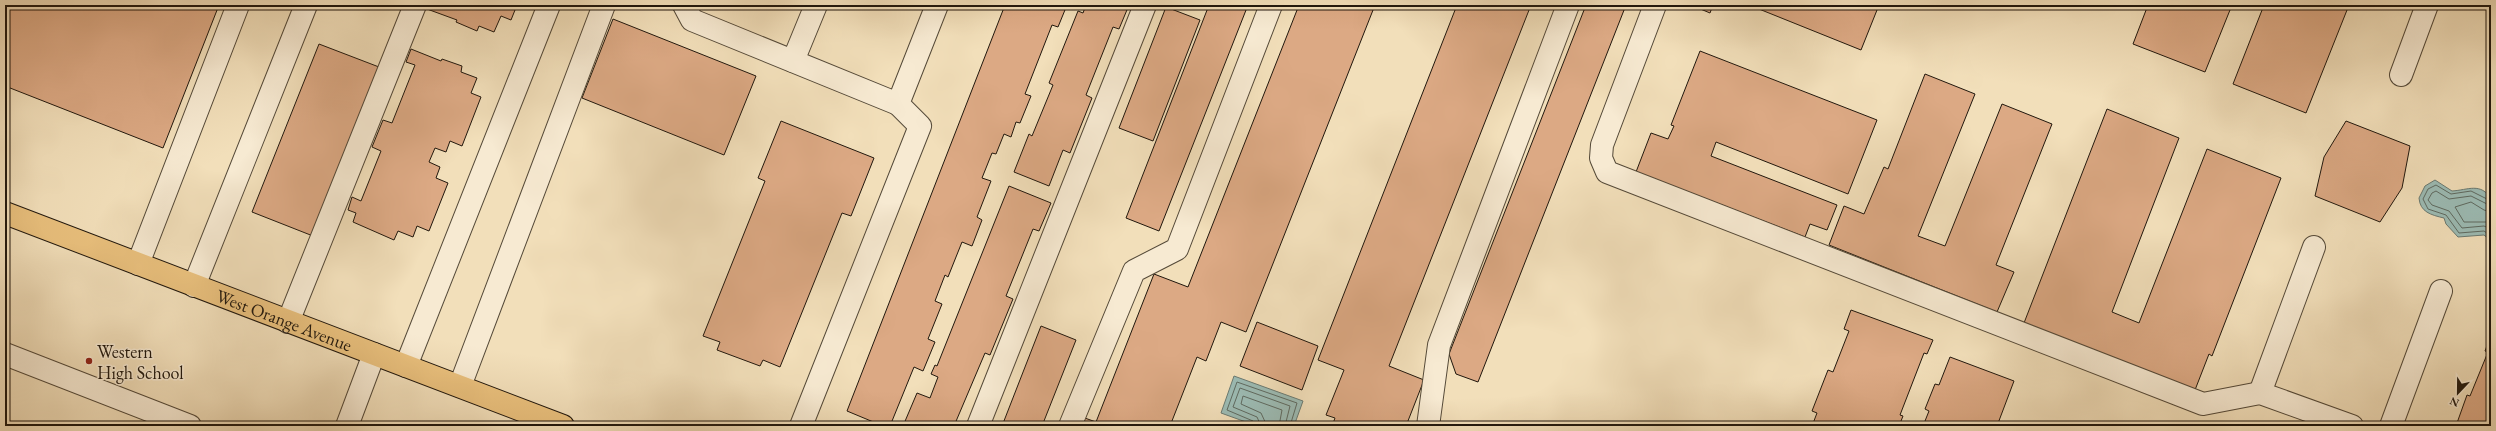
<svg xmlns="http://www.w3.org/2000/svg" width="2496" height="431" viewBox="0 0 2496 431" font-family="'EB Garamond',serif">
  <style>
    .water { fill: #9cbcb5; stroke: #6a7a72 }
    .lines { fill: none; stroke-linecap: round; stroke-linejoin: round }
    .shore { stroke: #5e6a61; stroke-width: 1 }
    .building { fill: #dca984; stroke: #20170d }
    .minor-casing { stroke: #544938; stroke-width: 24 }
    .major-casing { stroke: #20170d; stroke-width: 24 }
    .minor { stroke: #f7ead2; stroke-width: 22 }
    .major { stroke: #e9c07d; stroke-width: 22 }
    .poi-dot { fill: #8f2418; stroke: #f7ead2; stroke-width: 1.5 }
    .labels { text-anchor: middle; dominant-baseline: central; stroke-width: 3; stroke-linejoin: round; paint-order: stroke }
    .street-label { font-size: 18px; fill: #20170d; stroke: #f7ead2 }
    .poi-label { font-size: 18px; fill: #20170d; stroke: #f7ead2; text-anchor: start }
  </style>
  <rect width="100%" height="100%" fill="#f2dfba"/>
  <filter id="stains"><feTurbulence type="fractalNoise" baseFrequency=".005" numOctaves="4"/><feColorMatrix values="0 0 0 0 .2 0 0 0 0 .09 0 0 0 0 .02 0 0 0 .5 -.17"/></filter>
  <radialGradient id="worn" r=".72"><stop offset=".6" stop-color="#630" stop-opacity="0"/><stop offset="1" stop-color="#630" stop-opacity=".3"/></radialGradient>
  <g class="water">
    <path d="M2435,180l17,11c16,-1 29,-9 39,8v42l-7,-6 -26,2 -12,-13 -2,-6c-13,-3 -24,-6 -25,-20l6,-12z"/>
    <path d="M1234,376l69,25 -9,25h-37l-36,-13z"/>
  </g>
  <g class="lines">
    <g class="shore">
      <path d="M2491,201l-20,-10 -20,3 -15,-9 -8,4 -5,10 5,10 18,6 13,18 25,-2 7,5"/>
      <path d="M2491,206l-20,-10 -22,3 -13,-8 -4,2 -4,7 4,5 17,6 13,17 22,-2 7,3"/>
      <path d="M2491,212l-7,-2 -13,-8 -16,5 9,15h27"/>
      <path d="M1256,426l-3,-5 -26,-11 10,-28 60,21 -7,23"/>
      <path d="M1261,426l-4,-9 -24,-10 7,-19 50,18 -5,20"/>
      <path d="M1267,426l-6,-13 -20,-9 2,-8 39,14 -3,16"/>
    </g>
  </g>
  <g class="building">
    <path d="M10,5h209l-56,143 -158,-62v-67z"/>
    <path d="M428,5h89l-6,15 -10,-4 -7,16 -15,-6 -2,5 -21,-9 1,-2 -30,-11z"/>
    <path d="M1005,5h62l-9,22 -6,-2 -27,69 6,2 -11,27 -4,-1 -5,15 -7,-3 -8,20 -4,-1 -10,25 9,3 -14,36 5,3 -10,26 -10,-4 -14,35 -3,-2 -10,26 7,3 -14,35 7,3 -12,29 -9,-4 -24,59h-7l-36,-15z"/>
    <path d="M1086,5h43l-10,24 -6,-2 -27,68 6,3 -22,55 -7,-3 -14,36 -35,-14 15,-38 3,2 21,-51 -4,-2 29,-72 5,2z"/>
    <path d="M1209,5h39l-89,226 -33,-13z"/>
    <path d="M1299,5h76l-129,327 -25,-10 -15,39 -9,-4 -27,69h-92l4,-9 14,5 58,-148 34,13z"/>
    <path d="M1457,5h74l-142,361 35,14 -18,46h-74l3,-8 -9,-3 18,-45 -26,-10z"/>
    <path d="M1586,5h40l-148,377 -22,-8 -7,-20z"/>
    <path d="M1691,5h22l-3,8z"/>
    <path d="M1749,5h130l-18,45z"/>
    <path d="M2148,5h84l-27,67 -72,-28z"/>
    <path d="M2264,5h85l-43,108 -73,-29z"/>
    <path d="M1166,7l34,13 -47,121 -34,-13z"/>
    <path d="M613,19l143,57 -32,79 -142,-57z"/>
    <path d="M319,44l60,23 -66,169 -61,-24z"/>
    <path d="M411,49l30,12 1,-2 20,7 -1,6 16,6 -6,15 10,4 -19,49 -12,-5 -4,11 -11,-4 -6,14 11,5 -4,11 12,5 -19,48 -12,-5 -4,11 -15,-6 -4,9 -41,-18 3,-9 -8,-3 4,-13 9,4 20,-50 -9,-4 11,-27 9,3 23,-58 -9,-3z"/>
    <path d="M1700,51l177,69 -29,74 -132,-52 -5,14 126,49 -10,25 -17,-6 -5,13 -169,-65 15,-39 17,6 6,-13 -3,-1z"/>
    <path d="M1925,74l50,20 -57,142 27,10 57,-142 50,20 -56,141 18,7 -17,40 -168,-67 15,-39 20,8 20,-47 4,2z"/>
    <path d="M2107,109l72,29 -67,174 27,11 68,-174 74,29 -69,178 -3,-2 -14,36 -171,-67z"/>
    <path d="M781,121l93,37 -23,58 -9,-3 -62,154 -17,-7 -3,6 -43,-16 3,-8 -17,-6 62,-155 -7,-3z"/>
    <path d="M2346,121l64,25 -8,42 -22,34 -65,-26 9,-39z"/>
    <path d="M1009,186l42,17 -12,28 -6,-2 -27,67 7,3 -23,56 -5,-2 -31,73h-51l14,-33 13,5 8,-21 -7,-3 4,-9 2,1z"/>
    <path d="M1851,310l82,30 -6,14 -3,-1 -24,62 3,1 -4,10h-87l5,-13 -5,-2 16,-41 5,2 16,-41 -5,-2z"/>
    <path d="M1257,322l61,24 -16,44 -62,-24z"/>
    <path d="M1041,326l35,14 -34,86h-40z"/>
    <path d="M2491,335v91h-32l1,-2 -3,-1 10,-28 3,1 18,-44 -3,-1z"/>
    <path d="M1950,357l64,24 -17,45h-74l6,-15 -4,-2 10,-25 4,1z"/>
  </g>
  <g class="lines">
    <defs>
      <g id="minor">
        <path d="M684,5l8,15 206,84"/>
        <path d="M1655,5l-53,140 -1,13 6,14 596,232 57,-11 92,33"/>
        <path d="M793,61l23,-56"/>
        <path d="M2401,75l26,-70"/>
        <path d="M138,264l100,-259"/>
        <path d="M194,286l112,-281"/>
        <path d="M288,322l127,-317"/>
        <path d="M5,354l185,72"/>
        <path d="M406,366l143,-361"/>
        <path d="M460,386l144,-381"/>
        <path d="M2260,393l54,-146"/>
        <path d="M347,426l27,-72"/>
        <path d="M801,426l119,-300 -22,-22 39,-99"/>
        <path d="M978,426l167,-421"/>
        <path d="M1070,426l64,-155 43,-22 94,-244"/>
        <path d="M1428,426l11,-81 129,-340"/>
        <path d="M2391,426l50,-135"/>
      </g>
      <g id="major">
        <path id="s1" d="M5,213l558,213"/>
      </g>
    </defs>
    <use href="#minor" class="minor-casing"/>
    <use href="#major" class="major-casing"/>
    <use href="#minor" class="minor"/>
    <use href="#major" class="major"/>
  </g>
  <circle class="poi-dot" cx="89" cy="361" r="4"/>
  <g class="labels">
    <g class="street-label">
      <text stroke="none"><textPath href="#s1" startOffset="299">West Orange Avenue</textPath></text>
    </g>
    <g class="poi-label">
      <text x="97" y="351">Western<tspan x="97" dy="21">High School</tspan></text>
    </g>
  </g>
  <rect width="2496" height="431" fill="none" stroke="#f2dfba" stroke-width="20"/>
  <rect x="6" y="6" width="2484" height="419" fill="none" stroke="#20170d" stroke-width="2"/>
  <rect x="10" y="10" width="2476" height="411" fill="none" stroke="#20170d"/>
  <g transform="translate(2458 393) rotate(202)" stroke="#f7ead2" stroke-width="3" paint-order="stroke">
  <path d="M0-3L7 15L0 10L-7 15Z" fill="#20170d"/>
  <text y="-6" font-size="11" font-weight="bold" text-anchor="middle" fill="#20170d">N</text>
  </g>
  <rect width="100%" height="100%" filter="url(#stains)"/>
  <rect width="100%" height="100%" fill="url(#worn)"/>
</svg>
